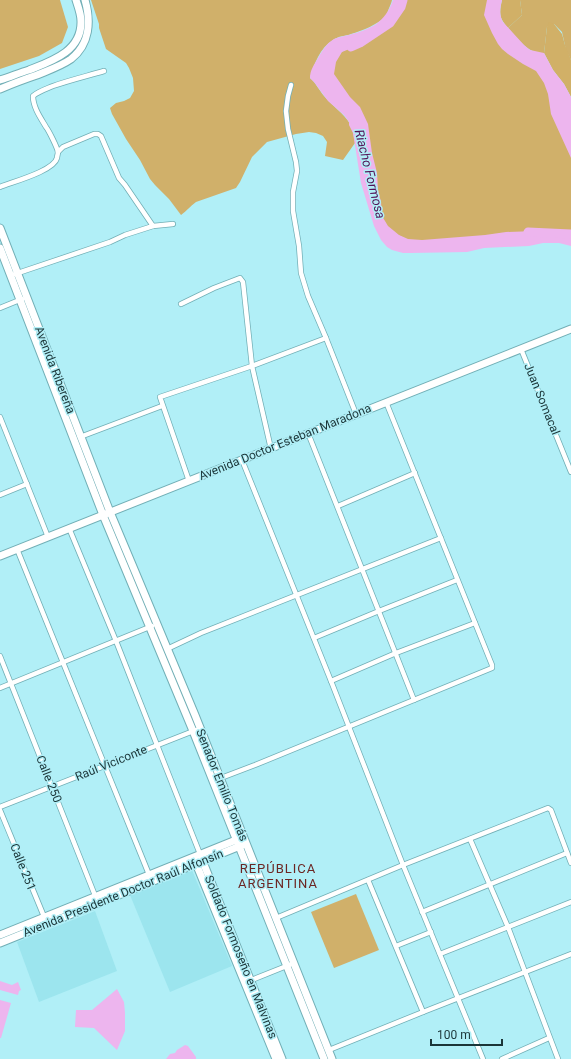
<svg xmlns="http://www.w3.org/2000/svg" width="571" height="1059" viewBox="0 0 571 1059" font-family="Roboto,sans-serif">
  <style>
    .built { fill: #9ce5ee }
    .green { fill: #d0b06a }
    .forest { fill: #d1b067 }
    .water { fill: #edb5ee }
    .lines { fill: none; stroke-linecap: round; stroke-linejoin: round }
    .river { stroke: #edb5ee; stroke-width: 9 }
    .street-casing { stroke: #72afb6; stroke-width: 6 }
    .secondary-casing { stroke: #72afb6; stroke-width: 9 }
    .primary-casing { stroke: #72afb6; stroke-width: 9 }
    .street { stroke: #fff; stroke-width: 4.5 }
    .secondary { stroke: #fff; stroke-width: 7 }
    .primary { stroke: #fff; stroke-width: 7 }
    .labels { text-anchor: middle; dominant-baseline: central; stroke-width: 3; stroke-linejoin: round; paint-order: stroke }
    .street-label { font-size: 12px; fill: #1b3538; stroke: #b1eff7 }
    .water-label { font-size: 13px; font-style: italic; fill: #541257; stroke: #b1eff7 }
    .neighbourhood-label { font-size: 13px; letter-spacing: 1px; fill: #6c2623; stroke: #b1eff7 }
  </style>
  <rect width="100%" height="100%" fill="#b1eff7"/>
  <g class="built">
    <path d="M192,870l40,96 -62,26 -40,-97z"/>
    <path d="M95,911l22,60 -78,31 -22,-60z"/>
  </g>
  <g class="green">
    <path d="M0,0h60l8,27 -6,16 -23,13 -39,13z"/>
    <path d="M91,0h301c-1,5 -5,11 -5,16 -11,9 -23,14 -36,18 -5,2 -13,2 -18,6 -13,8 -19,24 -23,38 6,5 9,12 14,18 8,10 20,17 26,28 3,6 4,13 5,19l-12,17 -18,-4 2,-14 -4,-6 -7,-3 -7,-1 -13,2 -29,8 -15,15 -12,25 -4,6 -40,14c-6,4 -9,9 -15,13l-12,-16 -14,-14 -5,-6 -10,-19 -14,-21 -14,-25 -2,-6 6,-5 8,-2 6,-3 4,-7 -1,-13 -4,-10 -3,-5 -20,-14 -7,-21v-4z"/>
    <path d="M405,0h89l-1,17 40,40 38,80v97l-40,-3 -113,14 -34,-17 -16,-74 -41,-90 8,-9 25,-12 30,-20z"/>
    <path d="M520,0h51v60l-5,-10 -4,-18 -8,-8 -7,3 -3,26c-15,2 -27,-15 -36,-25l14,-13z"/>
    <path d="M356,894l23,56 -45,18 -23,-56z"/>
  </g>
  <g class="forest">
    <path d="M502,0h18l2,15 -14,13c-9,-10 -9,-15 -6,-28z"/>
    <path d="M549,22l5,2 8,10 3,11 6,15v37l-7,-13 -11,-14 -9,-17 3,-26z"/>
  </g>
  <g class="water">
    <path d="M393,0h12l-15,23 -31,22 -17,7 -6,10 -2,12 16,23 10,10 8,17 4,29 5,20 1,17 3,12 1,14 6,10 11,9 9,4 14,1 63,-5 21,-3 30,-1 34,3h1v12l-12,-3h-16l-14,3 -45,2 -17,4 -56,1h-8l-11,-3 -5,-3 -6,-7 -7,-14 -13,-43 -8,-50 -4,-8v-3l-5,-7 -16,-14 -14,-19 -4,-4c0,-8 4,-13 8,-20 4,-7 8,-14 16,-19 4,-2 10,-3 15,-4 22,-6 36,-12 44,-35z"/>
    <path d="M487,0h15c-2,8 -3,15 1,22l21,23 6,5 14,3 9,17 11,14 7,13v61l-20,-44 -3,-20 -4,-11 -8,-12 -13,-7 -15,-10 -6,-5 -4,-5 -6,-11 -8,-18z"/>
    <path d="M0,981l12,4 6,-3 3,8 -2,1 -1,4 -18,-5z"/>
    <path d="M117,989l7,13 1,11v18l-8,19 -23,-22 -19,-1 1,-17h16z"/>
    <path d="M0,1000l11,3 -10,35h-1z"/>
    <path d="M185,1045l3,1 8,11v2h-30l4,-5 5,-1 2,-3z"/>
  </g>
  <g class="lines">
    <g class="river">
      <path d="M351,47l9,-4 30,-20 11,-16 2,-7"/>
      <path d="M528,232l43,2"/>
    </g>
    <defs>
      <g id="street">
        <path d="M291,85l-3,11 -2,15 2,18 8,33 1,9 -4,21v19l6,35 2,27 7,23 18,42 30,76"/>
        <path d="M0,187c12,-5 54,-16 57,-29 0,-2 1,-4 1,-6 -1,-5 -9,-21 -12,-25 -6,-10 -13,-20 -13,-31 6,-5 13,-7 20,-10 17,-6 34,-10 51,-15"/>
        <path d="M153,226l20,-2"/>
        <path d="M15,274l95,-32 15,-7 28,-9 -28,-41 -6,-7 -18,-42 -3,-2h-4l-31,13 -5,5"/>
        <path d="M181,304l33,-16 26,-10 3,4 9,84 19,83"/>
        <path d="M0,308l22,-9"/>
        <path d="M521,349l50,123"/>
        <path d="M0,417l48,120"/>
        <path d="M308,433l106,267"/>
        <path d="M80,437l82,-31"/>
        <path d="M242,460l89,221 72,184 80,194"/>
        <path d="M189,481l-29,-84 92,-31 74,-28"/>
        <path d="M0,495l27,-11"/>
        <path d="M338,506l77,-33"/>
        <path d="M69,528l47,113 84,213"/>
        <path d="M17,549l133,328"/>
        <path d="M314,638l65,-27 78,-31"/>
        <path d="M167,649l34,-16 240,-95"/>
        <path d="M0,656l96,242"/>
        <path d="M331,681l65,-28 79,-30"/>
        <path d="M0,688l152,-62"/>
        <path d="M213,781l42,-16 237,-97v-3l-106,-263"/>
        <path d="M0,807l196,-77"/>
        <path d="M0,810l45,109"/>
        <path d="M470,839l38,88 50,132"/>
        <path d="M368,880l55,132"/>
        <path d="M422,912l145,-59"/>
        <path d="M276,918l127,-53 145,-57 3,2 20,53"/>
        <path d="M396,946l35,-14"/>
        <path d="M440,954l131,-52"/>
        <path d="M249,981l45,-18"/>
        <path d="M329,1050l94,-38 148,-58"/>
        <path d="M502,1059l47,-21"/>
      </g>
      <g id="secondary">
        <path d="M0,556l571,-227"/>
        <path d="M201,857l81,202"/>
        <path d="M195,861l81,198"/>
        <path d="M0,935l241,-97"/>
        <path d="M0,943l245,-99"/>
      </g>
      <g id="primary">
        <path d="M0,80c10,-3 19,-7 29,-10 23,-9 53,-19 52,-49 0,-7 -3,-15 -5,-21"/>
        <path d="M0,89c12,-5 25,-10 37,-14 12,-5 24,-9 34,-16 19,-15 20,-38 14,-59"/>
        <path d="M0,228l110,284 29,69 56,134 137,344"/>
        <path d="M0,248l103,267 90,216 131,328"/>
      </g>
    </defs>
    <use href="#street" class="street-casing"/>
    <use href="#secondary" class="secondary-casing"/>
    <use href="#primary" class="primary-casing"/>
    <use href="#street" class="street"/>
    <use href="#secondary" class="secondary"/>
    <use href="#primary" class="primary"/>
  </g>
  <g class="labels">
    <g class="street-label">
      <text transform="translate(55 370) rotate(69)">Avenida Ribereña</text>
      <text transform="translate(542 399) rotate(68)">Juan Somacal</text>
      <text transform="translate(285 442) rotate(-22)">Avenida Doctor Esteban Maradona</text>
      <text transform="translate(111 763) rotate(-22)">Raúl Viciconte</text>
      <text transform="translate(49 779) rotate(68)">Calle 250</text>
      <text transform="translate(222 785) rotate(68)">Senador Emilio Tomás</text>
      <text transform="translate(23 867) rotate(68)">Calle 251</text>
      <text transform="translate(123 893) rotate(-22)">Avenida Presidente Doctor Raúl Alfonsín</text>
      <text transform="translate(241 957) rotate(68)">Soldado Formoseño en Malvinas</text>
    </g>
    <g class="water-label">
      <text transform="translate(370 174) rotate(76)">Riacho Formosa</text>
    </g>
    <g class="neighbourhood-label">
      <text x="278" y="868">REPÚBLICA<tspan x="278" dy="15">ARGENTINA</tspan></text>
    </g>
  </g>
  <path d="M431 1039v6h71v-6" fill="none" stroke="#1b3538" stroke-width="2"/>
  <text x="437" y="1039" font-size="12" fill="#1b3538" stroke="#b1eff7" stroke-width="3" paint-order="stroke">100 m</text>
</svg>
